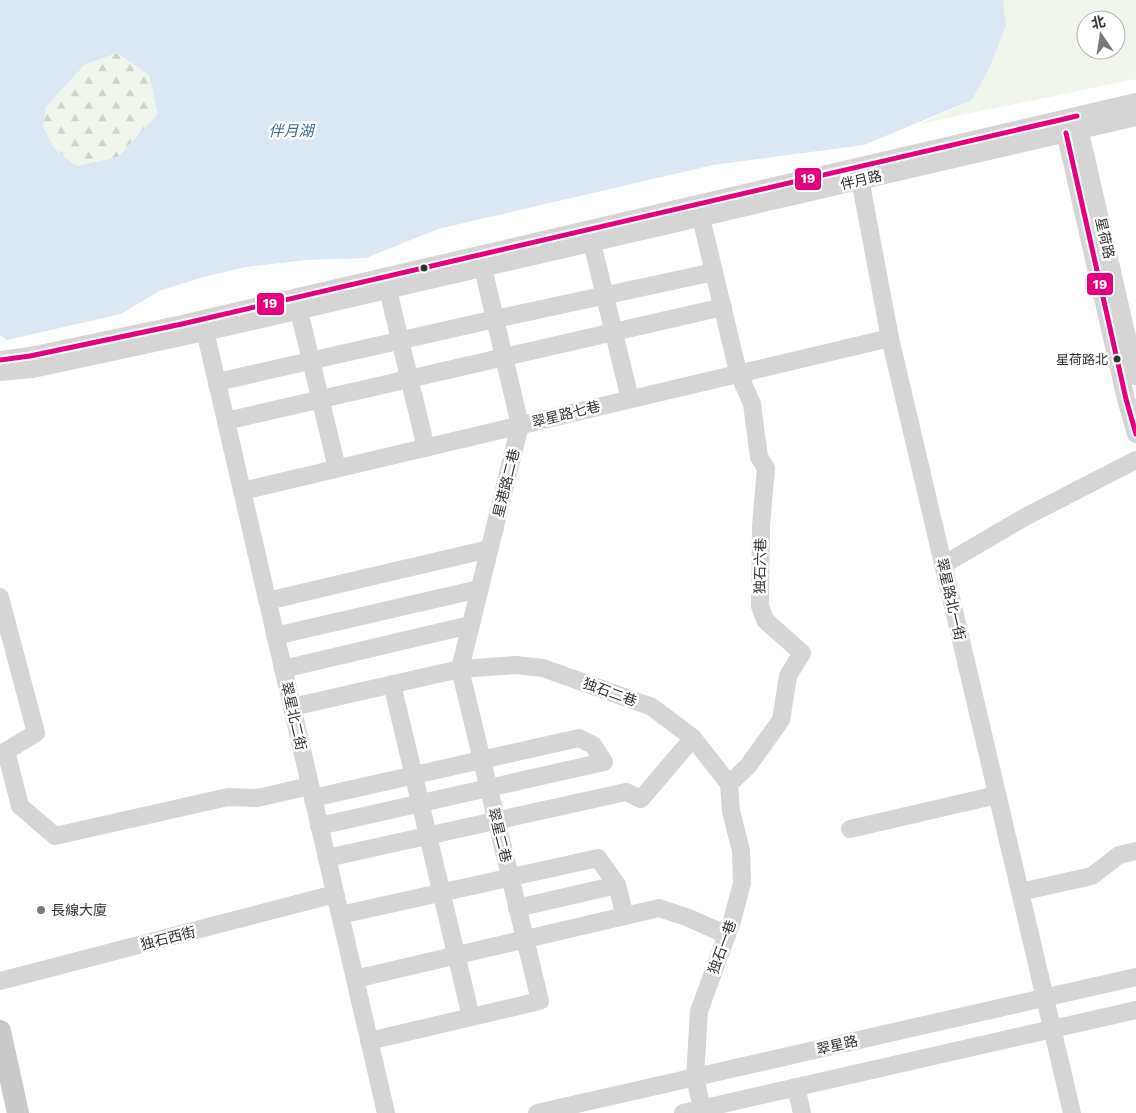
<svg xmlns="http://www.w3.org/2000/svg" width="1136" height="1113" viewBox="0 0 1136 1113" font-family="'Work Sans','Noto Sans SC',sans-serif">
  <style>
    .green { fill: #f1f6ed; fill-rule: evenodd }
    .forest { fill: url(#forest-firs) }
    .water { fill: #dbe7f3; fill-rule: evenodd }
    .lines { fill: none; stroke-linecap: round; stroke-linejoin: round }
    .minor { stroke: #d5d5d5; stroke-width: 18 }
    .major { stroke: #c9c9c9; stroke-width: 22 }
    .bus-1-casing { stroke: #fff; stroke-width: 9 }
    .bus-1 { stroke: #e5007d; stroke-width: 5 }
    .bus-dot { fill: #313131; stroke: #fff; stroke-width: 2 }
    .poi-dot { fill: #797979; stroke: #fff; stroke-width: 2 }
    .labels { text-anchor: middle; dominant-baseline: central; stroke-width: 5; stroke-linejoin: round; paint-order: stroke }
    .bus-label { font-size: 13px; fill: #313131; stroke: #fff; text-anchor: end }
    .street-label { font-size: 14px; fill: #313131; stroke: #fff }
    .poi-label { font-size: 14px; fill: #313131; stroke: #fff; text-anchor: start }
    .water-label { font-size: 15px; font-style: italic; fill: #3b6b97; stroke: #fff }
    .line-badge { stroke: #fff; stroke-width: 2 }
    .badge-label { font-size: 14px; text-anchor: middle; font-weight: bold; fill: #fff }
  </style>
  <defs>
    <pattern id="forest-firs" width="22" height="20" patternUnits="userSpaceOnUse" patternTransform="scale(1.25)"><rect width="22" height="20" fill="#f1f6ed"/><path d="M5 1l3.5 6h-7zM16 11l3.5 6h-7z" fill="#cfd3cc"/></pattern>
  </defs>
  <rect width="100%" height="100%" fill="#fff"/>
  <path class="green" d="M1003,0h133v79l-217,45 53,-24 17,-31 17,-43zM1086,20h30v30h-30z"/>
  <path class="forest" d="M117,53l32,22 9,39 -40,43 -42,9 -21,-17 -12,-22 3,-20 38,-42z"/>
  <path class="water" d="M0,0h1003l3,26 -17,43 -17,31 -108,45 -151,20 -275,64 -72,29 -60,2 -60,7 -43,10 -44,14 -38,23 -114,26 -7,-5zM117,53l32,22 9,39 -40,43 -42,9 -21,-17 -12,-22 3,-20 38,-42z"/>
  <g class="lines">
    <g class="minor">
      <path d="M1077,119l59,257"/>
      <path d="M1063,123l63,276 10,35"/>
      <path d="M858,169l32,169 182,775"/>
      <path d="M701,218l37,154 14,32 7,53 7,11 -5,58 -1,80 5,14 37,33 -14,23 -7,44 -33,46 -19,18"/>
      <path d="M592,243l38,156"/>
      <path d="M388,290l38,158"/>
      <path d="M299,311l38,157"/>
      <path d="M203,322l183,791"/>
      <path d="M0,360l30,-4 152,-32 954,-222"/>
      <path d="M0,372l33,-3 172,-37 931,-215"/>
      <path d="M217,382l278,-63 219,-47"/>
      <path d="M226,421l497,-114"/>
      <path d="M242,491l648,-153"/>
      <path d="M943,565l82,-48 111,-57"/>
      <path d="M0,597l36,136 -30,18 14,55 35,30 173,-39 29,1 53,-12"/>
      <path d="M267,601l222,-52"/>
      <path d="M275,636l204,-47"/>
      <path d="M283,669l187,-44"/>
      <path d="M392,684l79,333"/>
      <path d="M292,707l168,-38 56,-4 27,3 109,39 41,31 36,46"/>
      <path d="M313,798l266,-60 14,7 11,17 -285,64"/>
      <path d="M850,829l147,-34"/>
      <path d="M327,858l299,-66 15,7 52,-61"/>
      <path d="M1020,892l72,-16 27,-21 17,-4"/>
      <path d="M517,908l100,-23"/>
      <path d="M340,915l258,-57 19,27 8,31"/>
      <path d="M355,979l304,-71 30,10 38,17"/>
      <path d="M0,981l335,-87"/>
      <path d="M369,1041l171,-40 -80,-332 60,-244 -37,-157"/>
      <path d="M796,1087l6,26"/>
      <path d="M702,1109l-7,-32 4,-66 33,-90 10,-38 -1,-32 -10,-40 -2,-27"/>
      <path d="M537,1113l599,-136"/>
      <path d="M683,1113l453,-103"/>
    </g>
    <path class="major" d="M0,1031l18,82"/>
    <defs>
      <g id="bus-1">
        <path d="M1066,133l60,266 10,35"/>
        <path d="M0,360l30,-4 152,-32 895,-208"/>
      </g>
    </defs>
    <use href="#bus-1" class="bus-1-casing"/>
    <use href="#bus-1" class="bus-1"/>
  </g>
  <g class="bus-dot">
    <circle cx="424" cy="268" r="4.5"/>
    <circle cx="1117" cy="359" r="4.5"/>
  </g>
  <circle class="poi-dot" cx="41" cy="910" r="5"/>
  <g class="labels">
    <g class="bus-label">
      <text x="1108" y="359">星荷路北</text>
    </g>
    <g class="street-label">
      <text transform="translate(861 180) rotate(-13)">伴月路</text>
      <text transform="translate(1105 238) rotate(77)">星荷路</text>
      <text transform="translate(566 414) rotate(-14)">翠星路七巷</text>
      <text transform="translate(506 483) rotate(-76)">星港路二巷</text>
      <text transform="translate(760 566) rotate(-89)">独石六巷</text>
      <text transform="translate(951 599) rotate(77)">翠星路北一街</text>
      <text transform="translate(610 692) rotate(20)">独石二巷</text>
      <text transform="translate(294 716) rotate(77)">翠星北二街</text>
      <text transform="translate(500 835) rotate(76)">翠星二巷</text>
      <text transform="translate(168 938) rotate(-14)">独石西街</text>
      <text transform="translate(722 947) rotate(-70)">独石一巷</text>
      <text transform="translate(837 1045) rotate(-13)">翠星路</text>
    </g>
    <g class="poi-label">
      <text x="51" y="910">長線大廈</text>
    </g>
    <g class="water-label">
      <text x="291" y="131">伴月湖</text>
    </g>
  </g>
  <g class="line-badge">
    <rect x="794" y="167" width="28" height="24" rx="5" fill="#e5007d"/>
    <rect x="1086" y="272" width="28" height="24" rx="5" fill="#e5007d"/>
    <rect x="256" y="292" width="29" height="24" rx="5" fill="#e5007d"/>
  </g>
  <g class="badge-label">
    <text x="808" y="183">19</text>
    <text x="1100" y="289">19</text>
    <text x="270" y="308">19</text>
  </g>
  <g transform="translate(1101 35) rotate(347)"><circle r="24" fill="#ffffff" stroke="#adadad"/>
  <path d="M0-4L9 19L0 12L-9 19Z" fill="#797979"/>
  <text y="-8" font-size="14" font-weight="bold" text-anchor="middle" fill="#313131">北</text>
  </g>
</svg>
